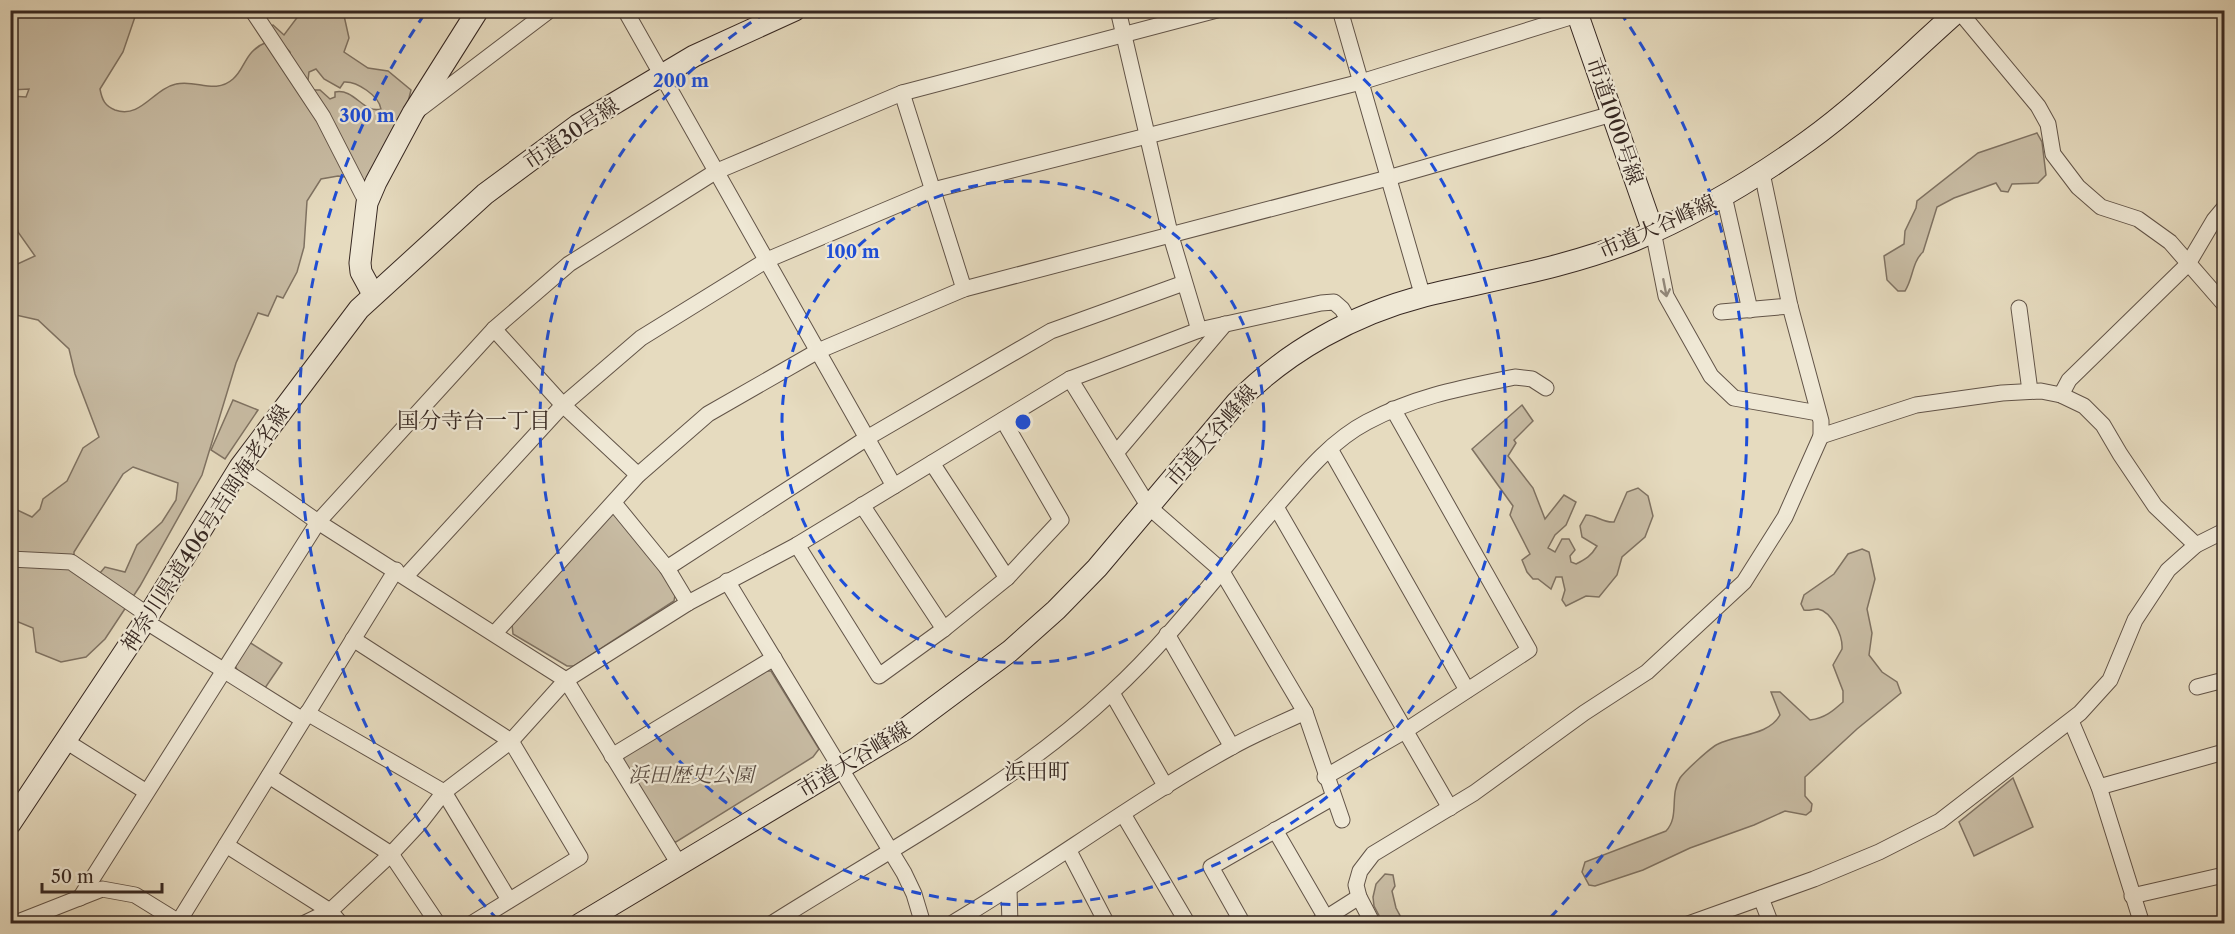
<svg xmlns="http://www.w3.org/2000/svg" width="2235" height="934" viewBox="0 0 2235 934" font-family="'Libre Caslon Text','Noto Serif JP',serif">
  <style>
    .green { fill: #c8bca4; stroke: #7f7262; stroke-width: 1.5; fill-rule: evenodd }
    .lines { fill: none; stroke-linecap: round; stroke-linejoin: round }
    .street-casing { stroke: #625448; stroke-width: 17 }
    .secondary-casing { stroke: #362721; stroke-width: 23 }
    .street { stroke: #efe8d5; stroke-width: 15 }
    .secondary { stroke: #efe8d5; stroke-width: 21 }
    .oneway { stroke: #92887b }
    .ring { fill: none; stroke: #1d4ed8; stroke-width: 3; stroke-dasharray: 10 8 }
    .labels { text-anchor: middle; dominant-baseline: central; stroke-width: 4.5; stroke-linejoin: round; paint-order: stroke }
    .street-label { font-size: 21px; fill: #362721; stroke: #efe8d5 }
    .park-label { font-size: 21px; font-style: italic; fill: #5a4c42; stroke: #efe8d5 }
    .neighbourhood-label { font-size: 22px; fill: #362721; stroke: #efe8d5 }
    .centre { fill: #1d4ed8; stroke: #efe8d5; stroke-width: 3 }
    .ring-label { font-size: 18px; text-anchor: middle; font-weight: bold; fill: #1d4ed8; stroke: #efe8d5; stroke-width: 4.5; stroke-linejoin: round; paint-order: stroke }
  </style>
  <rect width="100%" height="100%" fill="#e6dbbf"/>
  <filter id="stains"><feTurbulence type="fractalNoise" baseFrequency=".00333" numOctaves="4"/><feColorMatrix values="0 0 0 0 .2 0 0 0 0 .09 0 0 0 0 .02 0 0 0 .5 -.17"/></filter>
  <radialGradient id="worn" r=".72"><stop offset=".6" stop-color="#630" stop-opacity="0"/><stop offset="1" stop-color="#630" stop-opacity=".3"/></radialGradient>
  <g class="green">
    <path d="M71,10l66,1 -14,41 -23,37c2,11 5,17 15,21 26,9 38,-21 61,-26 20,-5 39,11 57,-5 13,-11 11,-28 34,-37l24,21 -1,-11 -21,-23 4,-4 11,10 18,-24h41l6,27 -5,14 24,16 20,3 23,19 -4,16 -41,74 -28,-4 -17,3 -14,22 -3,46 -7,25 -14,26 -6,-2 -9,20 -10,-3 -22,50 -34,112 -62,111 -35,53 -19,18 -25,5 -25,-10 -3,-24 -22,-9v-112l21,10 8,-8 3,-10 24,-18 16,-33 16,-11 -24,-63 -6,-25 -31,-29 -27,-6v-47l24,-11 -17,-24 -7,-27v-109l15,1 3,-8 -18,1v-79zM316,69l8,10 16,9 4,-6c13,-1 35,14 37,27 -18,5 -26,-21 -46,-17v5l-5,2 -10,-9h-10l-6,-8 4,-2 1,-8zM133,467l45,16 -2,17 -14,22 -25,23 -12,27 -20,-5 -5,6 -26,-15v-6l49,-78z"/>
    <path d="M2037,133l5,9 4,33 -8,8 -26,1 -4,8 -7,-1 -5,-8 -42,15 -17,9 -14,45c-11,10 -10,27 -18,39h-7l-11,-11 -3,-24 20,-12 1,-13 11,-23 1,-7 61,-48z"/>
    <path d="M233,400l25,10 -33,49 -14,-9z"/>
    <path d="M1522,405l11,16 -19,19 2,3 -8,13 25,32 12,31 19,-24 12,7 -10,23 -11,10 -7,13 7,4 7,-13h7l6,11 -5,6 1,6 5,2c10,-5 15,-8 21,-18l-15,-9 -2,-11 6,-11c11,0 16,8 28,7l13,-30 11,-4 10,8 5,20 -8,21 -23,20 -5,18 -18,22 -13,-1 -20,10 -4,-6 3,-10 -3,-13h-6l-5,12 -13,-10h-5l-6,-7 -5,-12 8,-6 -20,-39 3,-9 -41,-57z"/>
    <path d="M612,514h5l47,60 11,21 -1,6 -100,65h-7l-54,-32 -1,-10z"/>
    <path d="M1862,549l7,3 6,27 -8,30 5,24 -3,22 13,17 15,10 4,11 -44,36 -52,48v19l7,8 -1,7 -5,4 -21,-4 -31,14 -64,23 -47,22 -48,16 -6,-1 -7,-13 3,-10 81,-31c14,-15 3,-35 14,-53 5,-7 31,-31 38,-34 20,-10 50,-8 62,-29l-9,-23h9l30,28c15,-2 23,-9 33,-18v-11l-10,-26 9,-16c1,-13 -10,-37 -24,-40 -5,0 -9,2 -14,1l-3,-6 3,-9 30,-21 14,-20z"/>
    <path d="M249,642l33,21 -17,25 -27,-16 -3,-7z"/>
    <path d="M765,671h6l48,78 -6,8 -137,85 -4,-1 -49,-81 2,-5z"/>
    <path d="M2013,778l20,49 -59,29 -15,-34z"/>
    <path d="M1385,874l8,1 2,11 -3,5 4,17 8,15h-21l-9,-17 -1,-9 3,-13z"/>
  </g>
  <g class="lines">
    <defs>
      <g id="street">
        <path d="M252,10l71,107 44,86"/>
        <path d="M625,10l269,476"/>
        <path d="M1118,10l52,223 29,97"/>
        <path d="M1340,10l83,287"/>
        <path d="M1959,11l79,95 10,18 5,30 25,33 23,20 37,12 32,23 54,62"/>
        <path d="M902,93l62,196"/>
        <path d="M421,108l129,-98"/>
        <path d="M1724,196l26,114"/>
        <path d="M1653,231l13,65 45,80 23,22 84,15"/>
        <path d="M2019,308l11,83"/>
        <path d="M1721,312l69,-6"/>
        <path d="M494,329l69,76 75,70"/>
        <path d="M1070,379l79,128 72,63 84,142 37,108"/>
        <path d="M2061,395l8,-15 119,-116 26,-44 10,-12"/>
        <path d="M1821,436l95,-31 86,-12 39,-2 20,4 23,11 19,19 17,29 35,52 41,39"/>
        <path d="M1330,449l137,241"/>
        <path d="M1116,453l109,-129"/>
        <path d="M932,463l75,115"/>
        <path d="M240,467l78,55 248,158 113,184"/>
        <path d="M614,503l53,65 21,35"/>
        <path d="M862,505l82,124"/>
        <path d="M1276,507l174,301"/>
        <path d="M797,545l82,131 65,-47 63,-51 54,-58 -58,-100"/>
        <path d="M10,559l61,3 77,53"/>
        <path d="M667,568l200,-130 184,-107 133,-48"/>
        <path d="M406,576l157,-171 78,-67 126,-78 166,-70 428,-108 216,-67"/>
        <path d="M727,581l177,292 10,21 9,30"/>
        <path d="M145,621l158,99"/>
        <path d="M495,633l143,-158 70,-61 110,-63 146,-62 424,-111 224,-64"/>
        <path d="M1167,634l65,113"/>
        <path d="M353,639l158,102 69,116 -109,67"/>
        <path d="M2197,687l27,-7"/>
        <path d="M1112,693l54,94"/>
        <path d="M307,713l137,79 65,108"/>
        <path d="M2071,721l28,66 43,137"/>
        <path d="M64,740l81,51"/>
        <path d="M612,756l162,-98"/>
        <path d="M269,776l122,78 47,70"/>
        <path d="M1325,777l80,-46 124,-81 -136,-241"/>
        <path d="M2099,787l125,-35"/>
        <path d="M1123,814l65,110"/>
        <path d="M1275,830l51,88"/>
        <path d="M226,845l104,66 11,13"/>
        <path d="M1069,851l38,73"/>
        <path d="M1009,890l1,34"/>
        <path d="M2132,896l92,-21"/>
        <path d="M80,898l238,-376 176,-193 75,-65 146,-92 187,-79 315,-83"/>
        <path d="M1761,898l10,26"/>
        <path d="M179,921l217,-351"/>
        <path d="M1318,923l41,-26"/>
        <path d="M13,924l89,-35 33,6 47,29"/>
        <path d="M303,924l27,-13 61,-57 29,-31 24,-31 67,-51 55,-61 122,-77 109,-58 273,-166 129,-49 122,-27 13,-1 8,7 8,14"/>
        <path d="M771,924c115,-73 240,-137 340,-231 60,-55 110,-123 163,-184 27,-31 55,-67 93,-87 49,-26 94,-34 148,-45l17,2 14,9"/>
        <path d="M951,924c95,-56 183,-123 279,-176 24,-14 50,-24 75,-36"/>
        <path d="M1243,924l-32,-57 121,-69"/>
        <path d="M1373,924l-14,-27 -3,-12 4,-14 13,-17 101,-61 110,-80 63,-41 97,-90 41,-65 36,-81v-15l-31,-115 -28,-133"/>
        <path d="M1688,924l126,-45 65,-27 61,-31 140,-108 30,-33 25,-60 33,-50 28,-25 28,-14"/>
      </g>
      <g id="secondary">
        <path d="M1576,10l77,221"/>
        <path d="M373,294l-12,-22 -1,-9 7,-60 9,-21 37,-69 65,-103"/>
        <path d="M10,824l135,-203 95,-154 119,-158 126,-115 93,-69 116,-69 101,-46"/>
        <path d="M580,924l324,-194 106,-79 46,-41 41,-42 140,-166c50,-51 117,-88 187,-106 71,-17 142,-28 211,-56 61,-26 119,-60 173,-99 54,-39 101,-87 151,-131"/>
      </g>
    </defs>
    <use href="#street" class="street-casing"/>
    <use href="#secondary" class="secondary-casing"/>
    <use href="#street" class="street"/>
    <use href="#secondary" class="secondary"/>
  </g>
  <defs><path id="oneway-shaft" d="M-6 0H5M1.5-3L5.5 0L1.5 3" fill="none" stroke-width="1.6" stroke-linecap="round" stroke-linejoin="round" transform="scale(1.5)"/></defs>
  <use class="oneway" href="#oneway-shaft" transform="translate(1665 288) rotate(79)"/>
  <g class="ring">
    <circle cx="1023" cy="422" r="241"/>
    <path d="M1279 12A483 483 0 1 1 767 12"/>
    <path d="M498 920A724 724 0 0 1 426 12M1620 12A724 724 0 0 1 1548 920"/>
  </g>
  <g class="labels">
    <g class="street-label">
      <text transform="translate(1615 121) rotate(71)">市道1000号線</text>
      <text transform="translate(571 133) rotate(-34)">市道30号線</text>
      <text transform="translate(1657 226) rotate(-24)">市道大谷峰線</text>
      <text transform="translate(1211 435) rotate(-49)">市道大谷峰線</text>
      <text transform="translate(205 528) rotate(-57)">神奈川県道406号吉岡海老名線</text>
      <text transform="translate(854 759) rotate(-31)">市道大谷峰線</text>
    </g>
    <g class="park-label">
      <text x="691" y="774">浜田歴史公園</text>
    </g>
    <g class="neighbourhood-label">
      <text x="474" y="420">国分寺台一丁目</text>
      <text x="1037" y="771">浜田町</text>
    </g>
  </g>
  <circle cx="1023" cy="422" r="9" class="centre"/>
  <g class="ring-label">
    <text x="681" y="87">200 m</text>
    <text x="367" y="122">300 m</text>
    <text x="853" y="258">100 m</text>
  </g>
  <rect width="2235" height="934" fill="none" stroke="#e6dbbf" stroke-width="36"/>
  <rect x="12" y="12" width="2211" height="910" fill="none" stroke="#362721" stroke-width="3"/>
  <rect x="18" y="18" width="2199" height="898" fill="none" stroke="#362721" stroke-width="1.5"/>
  <path d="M42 883v9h120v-9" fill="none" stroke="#362721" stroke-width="3"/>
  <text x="51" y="883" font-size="18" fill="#362721" stroke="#efe8d5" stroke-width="4.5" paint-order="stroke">50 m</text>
  <rect width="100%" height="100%" filter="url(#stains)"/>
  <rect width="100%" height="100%" fill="url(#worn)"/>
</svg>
